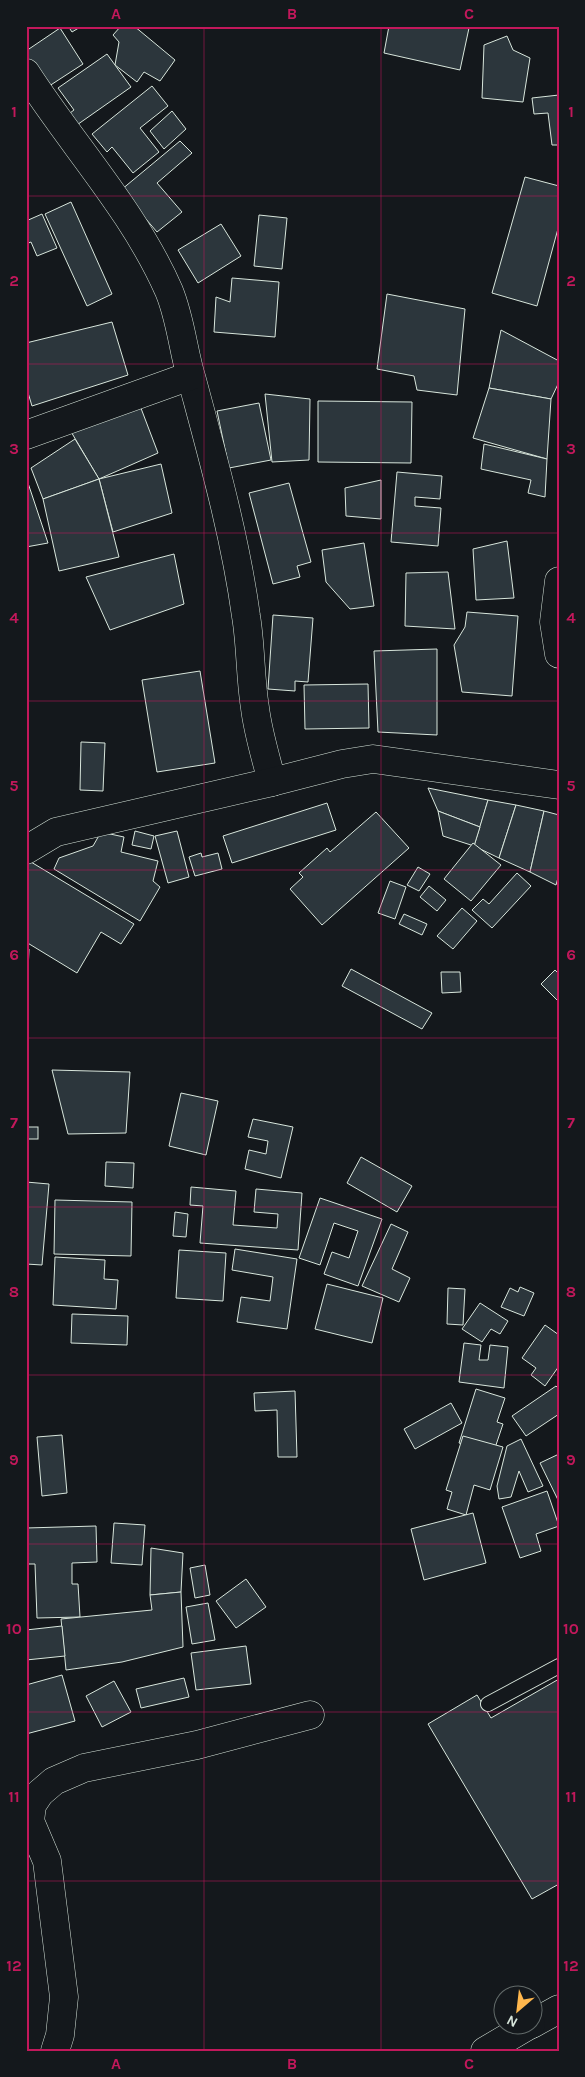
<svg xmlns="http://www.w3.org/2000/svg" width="585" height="2077" viewBox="0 0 585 2077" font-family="Karla,sans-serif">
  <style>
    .building { fill: #2c363c; stroke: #d8e6dc }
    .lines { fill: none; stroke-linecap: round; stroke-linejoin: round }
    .lane-casing { stroke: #d8e6dc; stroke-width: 16 }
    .street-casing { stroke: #d8e6dc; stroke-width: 29 }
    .lane { stroke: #14181c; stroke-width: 14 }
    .street { stroke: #14181c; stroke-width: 28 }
    .grid { fill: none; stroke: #c2185b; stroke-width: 1; stroke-opacity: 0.55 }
    .neatline { fill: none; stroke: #c2185b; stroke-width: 2 }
    .grid-label { font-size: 16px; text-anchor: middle; font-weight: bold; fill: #c2185b }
  </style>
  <rect width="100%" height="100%" fill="#14181c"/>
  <g class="building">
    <path d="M68,26h14l-10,6z"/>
    <path d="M121,26h13l41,34 -15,21 -16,-9 -7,10 -22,-17 4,-23 -6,-7z"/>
    <path d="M389,26l80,2 -9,42 -76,-17z"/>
    <path d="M60,28l23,36 -40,26 -17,-25v-14z"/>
    <path d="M507,36l6,14 17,8 -7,44 -41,-4 2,-53z"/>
    <path d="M107,54l24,33 -57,40 -8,-11 8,-6 -16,-22z"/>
    <path d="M152,86l16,20 -28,22 19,24 -26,21 -21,-26 -5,5 -15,-18z"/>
    <path d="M559,95v50h-7l-4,-32 -14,1 -2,-16z"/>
    <path d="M172,111l14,18 -22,20 -14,-18z"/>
    <path d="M180,141l12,12 -35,30 25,29 -25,20 -36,-42z"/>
    <path d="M525,177l34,9v39l-22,81 -45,-13z"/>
    <path d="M71,202l41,92 -25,12 -42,-92z"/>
    <path d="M42,214l15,34 -20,8 -6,-14 -5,2v-23z"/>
    <path d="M259,215l28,3 -5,51 -28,-3z"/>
    <path d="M221,224l20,32 -43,27 -20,-33z"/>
    <path d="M232,278l47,4 -4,55 -61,-5 2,-35 14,5z"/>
    <path d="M387,294l78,15 -8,86 -40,-5 -3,-14 -37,-7z"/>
    <path d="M112,322l16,53 -96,31 -6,-20v-43z"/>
    <path d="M501,330l58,31v21l-8,17 -62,-11z"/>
    <path d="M489,388l62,11 -4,60 -74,-21z"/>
    <path d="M265,394l45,5 -1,61 -37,2z"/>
    <path d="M318,401l94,1 -1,61 -93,-1z"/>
    <path d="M139,403l19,50 -59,26 -29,-49z"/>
    <path d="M259,403l12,57 -42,8 -12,-57z"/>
    <path d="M75,439l24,40 -56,20 -12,-31z"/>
    <path d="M484,444l63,15 -2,38 -17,-4 3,-13 -50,-11z"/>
    <path d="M161,464l11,49 -59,19 -14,-53z"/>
    <path d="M397,472l45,4 -2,23 -25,-2v9l26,2 -3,38 -47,-4z"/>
    <path d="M26,477l22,66 -22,4z"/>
    <path d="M99,479l20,78 -60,14 -16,-72z"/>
    <path d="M381,480v39l-35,-3 -1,-28z"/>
    <path d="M289,483l22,79 -14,4 3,11 -27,7 -24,-91z"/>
    <path d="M507,541l7,57 -38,2 -3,-51z"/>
    <path d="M364,543l10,63 -24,3 -24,-27 -4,-32z"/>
    <path d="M174,554l10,50 -74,26 -24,-53z"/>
    <path d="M448,572l7,57 -50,-3 1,-53z"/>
    <path d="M467,612l51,4 -6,80 -50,-4 -8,-47 11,-18z"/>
    <path d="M273,615l40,3 -5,64 -13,-1v10l-27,-2z"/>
    <path d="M437,649v86l-59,-3 -4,-81z"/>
    <path d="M200,671l15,92 -58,9 -15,-92z"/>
    <path d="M368,684l1,44 -64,1 -1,-44z"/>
    <path d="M81,742l24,1 -2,48 -23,-1z"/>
    <path d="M428,788l60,12 -8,27 -42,-16z"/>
    <path d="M488,800l28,5 -17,53 -25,-12z"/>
    <path d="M327,803l9,27 -104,33 -9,-27z"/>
    <path d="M516,805l28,6 -14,61 -31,-14z"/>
    <path d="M438,811l42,16 -6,19 -31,-10z"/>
    <path d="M544,811l15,4v59l-3,11 -26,-13z"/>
    <path d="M376,812l33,36 -87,77 -32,-36 13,-12 -4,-4 28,-25 3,4z"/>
    <path d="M135,831l19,5 -3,13 -19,-4z"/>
    <path d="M177,831l12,46 -21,6 -13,-47z"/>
    <path d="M101,832l23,5 -3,15 37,9 -5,20 7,6 -20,34 -86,-52 5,-11 34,-12z"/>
    <path d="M473,843l28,22 -30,36 -27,-22z"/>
    <path d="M201,853l1,4 16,-4 4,16 -27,7 -6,-19z"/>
    <path d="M26,859l108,65 -13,20 -20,-12 -24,41 -51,-31z"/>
    <path d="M418,867l12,7 -11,17 -12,-6z"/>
    <path d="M517,873l14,13 -39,42 -20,-18 11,-11 6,5z"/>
    <path d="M390,881l16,6 -11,32 -17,-6z"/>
    <path d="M429,886l17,14 -9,11 -17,-14z"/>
    <path d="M462,908l15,13 -24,28 -16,-13z"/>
    <path d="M404,914l23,10 -5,11 -23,-11z"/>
    <path d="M26,949h3l-1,22h-2z"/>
    <path d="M351,969l81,44 -10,16 -80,-43z"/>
    <path d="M555,970l4,4v28l-18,-18z"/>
    <path d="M441,972h19l1,20 -19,1z"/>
    <path d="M52,1070l78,2 -4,61 -58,1z"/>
    <path d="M181,1093l37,8 -12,54 -37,-9z"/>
    <path d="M253,1119l40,8 -12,51 -36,-9 4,-19 17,4 2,-13 -20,-4z"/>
    <rect x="26" y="1127" width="12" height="12"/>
    <path d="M361,1157l51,29 -15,26 -50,-29z"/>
    <path d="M106,1162l28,1 -1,25 -28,-2z"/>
    <path d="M26,1182l23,2 -7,81 -16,-1z"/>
    <path d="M191,1187l45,4 -3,34 44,3 1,-14 -24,-2 2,-23 46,4 -4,57 -98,-7 3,-37 -13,-1z"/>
    <path d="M320,1198l62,21 -24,67 -34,-12 8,-22 17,6 9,-27 -24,-8 -14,42 -21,-7z"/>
    <path d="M55,1200l77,2 -1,54 -77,-2z"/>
    <path d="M175,1212l13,2 -2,23 -13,-1z"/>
    <path d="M391,1224l17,8 -16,37 18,9 -11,24 -37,-16z"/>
    <path d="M235,1249l62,10 -10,70 -50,-7 4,-25 29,4 3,-24 -41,-7z"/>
    <path d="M179,1250l47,3 -3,48 -47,-3z"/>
    <path d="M55,1257l50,3 -1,19 14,1 -2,29 -63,-4z"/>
    <path d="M327,1284l56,14 -11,45 -57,-14z"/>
    <path d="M520,1287l14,6 -10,23 -23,-9 9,-19 8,4z"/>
    <path d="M448,1288l17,1 -2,36 -16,-1z"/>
    <path d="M480,1303l28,18 -8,13 -9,-5 -9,13 -20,-13z"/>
    <path d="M72,1314l56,2 -1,29 -56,-2z"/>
    <path d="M545,1325l14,10v31l-14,20 -14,-11 5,-7 -14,-10z"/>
    <path d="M464,1343l17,2 -2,15h9l2,-15 18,2 -4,41 -45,-6z"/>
    <path d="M556,1386l3,3v25l-33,22 -14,-20z"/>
    <path d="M476,1389l29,9 -8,24 6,2 -10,30 -34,-11z"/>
    <path d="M295,1391l2,66h-19l-1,-47 -22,1 -1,-18z"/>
    <path d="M451,1403l11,20 -47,26 -11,-20z"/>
    <path d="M62,1435l5,58 -25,3 -5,-59z"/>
    <path d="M463,1436l40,11 -13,43 -16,-5 -8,30 -19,-6 5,-17 -6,-2z"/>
    <path d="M521,1439l22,47 -15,6 -9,-21 -8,26 -12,2 -2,-13 10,-40z"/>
    <path d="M559,1454v48l-19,-39z"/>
    <path d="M547,1491l12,35 -23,8 5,17 -21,7 -18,-51z"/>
    <path d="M473,1513l13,50 -62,17 -13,-51z"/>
    <path d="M114,1523l31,2 -3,40 -31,-2z"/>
    <path d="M96,1526l1,36 -25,1v21h6l2,33 -43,1 -2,-54h-9v-36z"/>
    <path d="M151,1548l32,5 -2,39 -31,3z"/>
    <path d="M205,1565l5,30 -15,3 -5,-30z"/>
    <path d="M246,1579l20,28 -30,21 -20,-27z"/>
    <path d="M181,1592l2,55 -61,15 -56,8 -5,-51 91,-9 -2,-15z"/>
    <path d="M208,1603l7,37 -23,4 -6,-37z"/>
    <path d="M62,1626l3,30 -39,4v-30z"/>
    <path d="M246,1646l5,38 -55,6 -5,-37z"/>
    <path d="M62,1675l13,46 -49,13v-49z"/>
    <path d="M184,1678l5,19 -48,11 -5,-19z"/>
    <path d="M559,1679v205l-27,15 -104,-175 49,-29 14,23z"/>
    <path d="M114,1681l17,31 -29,15 -16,-31z"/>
  </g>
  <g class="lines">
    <defs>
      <path id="lane" d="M488,1704l71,-38"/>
      <g id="street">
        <path d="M26,73c47,73 108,138 143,218 12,29 14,60 23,89 21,78 43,156 54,236 5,30 4,61 9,92 3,25 11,50 17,74"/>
        <path d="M26,435l164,-59"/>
        <path d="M559,581l-5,41 5,32"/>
        <path d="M26,850l30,-18 216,-50 70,-18 31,-5 186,26"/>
        <path d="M532,2024l27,-15"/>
        <path d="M55,2051l5,-16 4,-38 -17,-136 -17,-40 2,-16 8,-12 14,-12 30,-13 113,-23 113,-30"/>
        <path d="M485,2051l46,-27"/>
      </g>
    </defs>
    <use href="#lane" class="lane-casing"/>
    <use href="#street" class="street-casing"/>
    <use href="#lane" class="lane"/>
    <use href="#street" class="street"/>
  </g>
  <path class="grid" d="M204,26v2025M381,26v2025M26,196h533M26,364h533M26,533h533M26,701h533M26,870h533M26,1038h533M26,1207h533M26,1375h533M26,1544h533M26,1712h533M26,1881h533"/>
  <rect width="585" height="2077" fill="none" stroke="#14181c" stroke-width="55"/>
  <g transform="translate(518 2010) rotate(208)"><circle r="24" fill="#14181c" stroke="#626a69"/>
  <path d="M0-4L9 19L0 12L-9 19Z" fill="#ffb74d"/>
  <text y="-8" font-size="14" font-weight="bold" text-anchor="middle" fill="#d8e6dc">N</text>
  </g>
  <rect x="28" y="28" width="530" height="2022" class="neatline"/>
  <g class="grid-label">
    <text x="116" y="19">A</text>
    <text x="292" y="19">B</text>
    <text x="469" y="19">C</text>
    <text x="14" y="117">1</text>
    <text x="571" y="117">1</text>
    <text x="14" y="286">2</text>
    <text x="571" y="286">2</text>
    <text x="14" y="454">3</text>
    <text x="571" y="454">3</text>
    <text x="14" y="623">4</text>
    <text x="571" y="623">4</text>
    <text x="14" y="791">5</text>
    <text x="571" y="791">5</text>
    <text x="14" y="960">6</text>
    <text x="571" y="960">6</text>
    <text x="14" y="1128">7</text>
    <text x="571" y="1128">7</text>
    <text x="14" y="1297">8</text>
    <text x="571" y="1297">8</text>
    <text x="14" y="1465">9</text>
    <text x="571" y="1465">9</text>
    <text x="14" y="1634">10</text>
    <text x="571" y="1634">10</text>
    <text x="14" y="1802">11</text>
    <text x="571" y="1802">11</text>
    <text x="14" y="1971">12</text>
    <text x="571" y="1971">12</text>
    <text x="116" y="2069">A</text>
    <text x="292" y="2069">B</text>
    <text x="469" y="2069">C</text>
  </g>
</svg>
